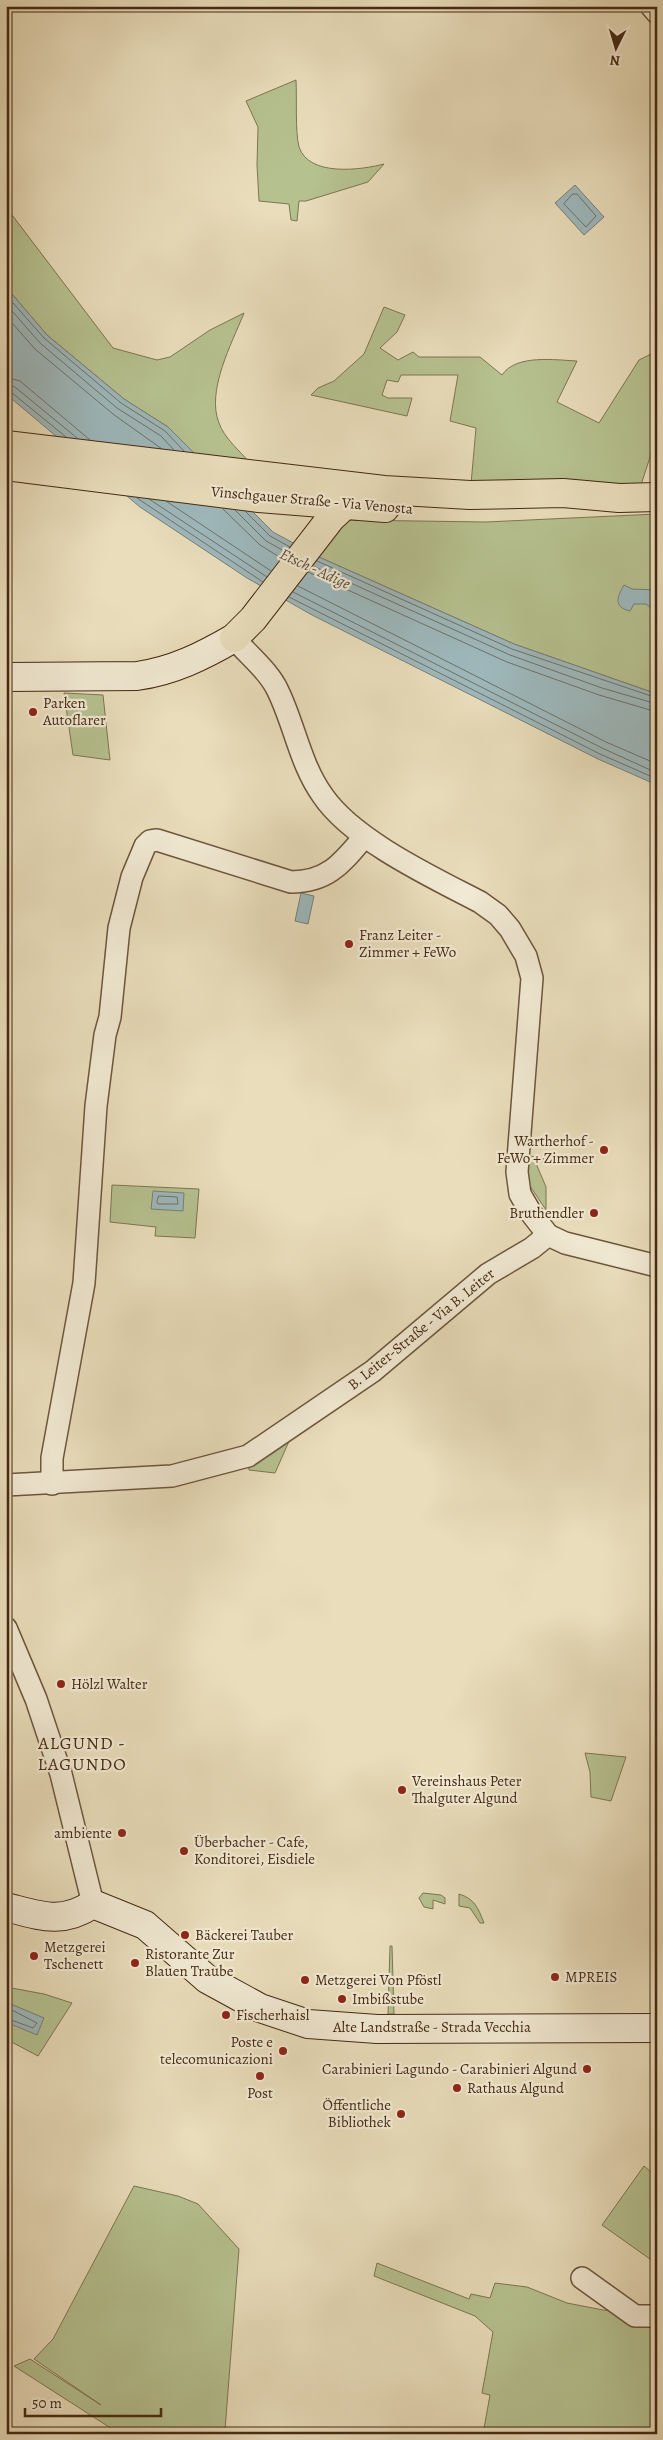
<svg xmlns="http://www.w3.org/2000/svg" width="663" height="2440" viewBox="0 0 663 2440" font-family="Alegreya,serif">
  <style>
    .green { fill: #b6c190; stroke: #7e7551 }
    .water { fill: #9db8bc; stroke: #7a7f78 }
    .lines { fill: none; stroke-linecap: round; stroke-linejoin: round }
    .shore { stroke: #717067; stroke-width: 1 }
    .street-casing { stroke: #6e563c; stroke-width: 24 }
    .secondary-casing { stroke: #452912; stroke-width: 30 }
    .primary-casing { stroke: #452912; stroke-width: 30 }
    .street { stroke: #f1e9d3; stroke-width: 21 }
    .secondary { stroke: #f1e9d3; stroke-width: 28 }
    .primary { stroke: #e9ddbb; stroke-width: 28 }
    .poi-dot { fill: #8f2418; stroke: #f1e9d3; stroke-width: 2 }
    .labels { text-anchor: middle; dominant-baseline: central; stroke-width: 4.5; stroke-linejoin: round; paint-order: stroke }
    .street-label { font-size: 15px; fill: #452912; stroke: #f1e9d3 }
    .poi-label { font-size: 15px; fill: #452912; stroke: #f1e9d3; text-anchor: start }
    .water-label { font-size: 16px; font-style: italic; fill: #5b4d3c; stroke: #f1e9d3 }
    .quarter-label { font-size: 18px; letter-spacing: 1px; fill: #452912; stroke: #f1e9d3 }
  </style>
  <rect width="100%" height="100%" fill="#e9ddbb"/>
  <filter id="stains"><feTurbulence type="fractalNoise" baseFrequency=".004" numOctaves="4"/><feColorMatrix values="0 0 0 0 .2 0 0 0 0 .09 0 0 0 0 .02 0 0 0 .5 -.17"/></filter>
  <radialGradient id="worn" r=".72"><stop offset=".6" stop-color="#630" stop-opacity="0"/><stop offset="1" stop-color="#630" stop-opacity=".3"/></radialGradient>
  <g class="green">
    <path d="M296,80c1,18 -1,51 3,67 10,30 62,23 85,17l-16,18 -62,19h-7l-2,20 -6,-1 -2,-16 -30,-3 -2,-36 1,-38 -12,-26z"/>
    <path d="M6,207l107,141 44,12 13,-3 40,-27 34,-17c-12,30 -38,78 -25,110 5,15 21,28 31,40l-54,-7 -28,-29 -44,-28 -77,-64 -41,-48z"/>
    <path d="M384,307l21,8 -8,17 -17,16 18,12 15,-8 6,5h61l22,18c14,-21 53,-15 75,-14l-20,41 42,21 40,-63 18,-9v85l-20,61 -167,-2 6,-67 -26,-7 8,-46h-57l-3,7 -11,-2 -5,15 6,3h24l-5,18 -96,-21 7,-7 16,-7 30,-27z"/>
    <path d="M657,514v180l-143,-50 -195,-87 15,-25 13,-12 139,2z"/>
    <path d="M64,693l39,2 7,65 -37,-5z"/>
    <path d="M526,1155l18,4v3l-9,-1 11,26v23l-18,-27z"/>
    <path d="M112,1185l87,4 -4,49 -40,-2 1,-9 -46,-5z"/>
    <path d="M294,1430l-19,43 -26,-3 -1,-9z"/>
    <path d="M585,1753l41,4 -15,44 -20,-4 -1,-25z"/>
    <path d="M423,1893l18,2 4,3v6l-12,-4v9l-9,-2 -5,-9z"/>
    <path d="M459,1894c16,5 19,14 25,29h-4l-10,-15 -11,-2z"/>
    <path d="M390,1946h2l2,68h-6z"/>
    <path d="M6,1987l38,7 28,9 -34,53 -32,-17z"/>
    <path d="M644,2166l13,11v87l-55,-39z"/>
    <path d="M134,2186l44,10 20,8 41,45 -14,181h5v4h-110l-106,-68 16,-7 71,46 -67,-46 19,-20z"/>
    <path d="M377,2263l92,36 2,-5 19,4 5,-15 32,4 40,16 36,7 54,5v119h-174l7,-39 -8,-2 11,-61 -18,-16 -101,-40z"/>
  </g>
  <g class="water">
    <path d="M575,185l29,32 -20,18 -29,-32z"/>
    <path d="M6,287l41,48 77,64 44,28 105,105 46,25 195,87 143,50v91l-59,-26 -286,-144 -65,-37 -107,-71 -134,-113z"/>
    <path d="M624,585l8,4 25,1v23l-11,-9h-12l-4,7c-17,-4 -13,-14 -6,-26z"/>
    <path d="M301,893l13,3 -6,28 -13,-3z"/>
    <path d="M153,1191l31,2 -1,18 -32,-2z"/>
    <path d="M6,2002l38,16 -7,17 -31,-13z"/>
  </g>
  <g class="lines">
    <g class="shore">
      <path d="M573,194h4l19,22 -10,11 -22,-23z"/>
      <path d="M6,295l38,43 77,65 44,28 19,20"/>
      <path d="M6,304l34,39 77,65 44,28 13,14"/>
      <path d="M6,316l29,33 78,65 49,35"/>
      <path d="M6,377l14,4 70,59"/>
      <path d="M6,384l9,3 62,51"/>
      <path d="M6,391l5,1 55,45"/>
      <path d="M137,498l126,84"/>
      <path d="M149,499l118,78"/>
      <path d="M166,501l105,70"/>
      <path d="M223,509l37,36 21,13"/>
      <path d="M235,510l31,31 20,11"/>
      <path d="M245,511l25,25 20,11"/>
      <path d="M317,561l195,88 145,49"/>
      <path d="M313,566l197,89 92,33 55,16"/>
      <path d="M308,572l199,90 92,33 58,17"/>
      <path d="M298,586l308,156 51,22"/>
      <path d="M293,592l309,156 55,25"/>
      <path d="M289,597l311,157 57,25"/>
      <path d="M159,1196l18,1 1,7h-20l-1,-2z"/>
      <path d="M6,2007l31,16 -4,5 -27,-10"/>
    </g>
    <defs>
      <g id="street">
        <path d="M651,6l6,7"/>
        <path d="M234,638c14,17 35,33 44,53 17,35 22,73 45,105 30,44 109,81 157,106l18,13 12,14 16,27 6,22 -15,194 3,22 11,19 17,22 17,8 92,23"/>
        <path d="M52,1484v-26l32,-175 12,-177 9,-71 5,-18 9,-89 13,-51 13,-31 5,-5 7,-1 134,42c37,0 51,-19 73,-45"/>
        <path d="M6,1485l166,-9 76,-20 125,-85 115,-97 44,-26 16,-13"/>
        <path d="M6,1628l30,71 25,75 32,130"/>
        <path d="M582,2278l53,38h22"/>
      </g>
      <g id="secondary">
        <path d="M6,677l131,-1c36,-5 66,-20 97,-38"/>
        <path d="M6,1907c35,9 55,18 87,-3l52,21 62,54 53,29 48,16 69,5 280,-1"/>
      </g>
      <g id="primary">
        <path d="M6,445l378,45 86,5 93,-2 56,5 38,-1"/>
        <path d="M6,466l253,32 126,10"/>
        <path d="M234,638l19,-19 78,-101 13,-12"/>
      </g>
    </defs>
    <use href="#street" class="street-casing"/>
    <use href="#secondary" class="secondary-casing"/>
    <use href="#primary" class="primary-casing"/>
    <use href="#street" class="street"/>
    <use href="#secondary" class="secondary"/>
    <use href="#primary" class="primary"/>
  </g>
  <g class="poi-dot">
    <circle cx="33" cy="712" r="5"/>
    <circle cx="349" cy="944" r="5"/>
    <circle cx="604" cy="1150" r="5"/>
    <circle cx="594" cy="1213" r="5"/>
    <circle cx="61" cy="1684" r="5"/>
    <circle cx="402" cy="1790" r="5"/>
    <circle cx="122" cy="1833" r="5"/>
    <circle cx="184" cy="1851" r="5"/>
    <circle cx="185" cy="1935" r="5"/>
    <circle cx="34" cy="1956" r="5"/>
    <circle cx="135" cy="1963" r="5"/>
    <circle cx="555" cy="1977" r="5"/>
    <circle cx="305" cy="1980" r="5"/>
    <circle cx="342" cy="1999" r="5"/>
    <circle cx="226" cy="2015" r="5"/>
    <circle cx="283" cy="2051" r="5"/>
    <circle cx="587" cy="2069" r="5"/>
    <circle cx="260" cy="2076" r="5"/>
    <circle cx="457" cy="2088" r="5"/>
    <circle cx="401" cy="2114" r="5"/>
  </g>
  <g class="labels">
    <g class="street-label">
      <text transform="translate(312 500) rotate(5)">Vinschgauer Straße - Via Venosta</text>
      <text transform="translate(421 1329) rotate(-39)">B. Leiter-Straße - Via B. Leiter</text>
      <text x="432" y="2027">Alte Landstraße - Strada Vecchia</text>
    </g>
    <g class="poi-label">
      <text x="43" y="703">Parken<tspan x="43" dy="17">Autoflarer</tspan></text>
      <text x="359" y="935">Franz Leiter -<tspan x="359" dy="17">Zimmer + FeWo</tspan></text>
      <text x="594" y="1141" text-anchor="end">Wartherhof -<tspan x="594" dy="17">FeWo + Zimmer</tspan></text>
      <text x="584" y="1213" text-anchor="end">Bruthendler</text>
      <text x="71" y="1684">Hölzl Walter</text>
      <text x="412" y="1781">Vereinshaus Peter<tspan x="412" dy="17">Thalguter Algund</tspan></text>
      <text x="112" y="1833" text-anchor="end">ambiente</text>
      <text x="194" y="1842">Überbacher - Cafe,<tspan x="194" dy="17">Konditorei, Eisdiele</tspan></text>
      <text x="195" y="1935">Bäckerei Tauber</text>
      <text x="44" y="1947">Metzgerei<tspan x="44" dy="17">Tschenett</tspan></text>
      <text x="145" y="1954">Ristorante Zur<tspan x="145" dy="17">Blauen Traube</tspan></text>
      <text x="565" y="1977">MPREIS</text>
      <text x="315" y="1980">Metzgerei Von Pföstl</text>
      <text x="352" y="1999">Imbißstube</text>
      <text x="236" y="2015">Fischerhaisl</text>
      <text x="273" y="2042" text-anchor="end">Poste e<tspan x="273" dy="17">telecomunicazioni</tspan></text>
      <text x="577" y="2069" text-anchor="end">Carabinieri Lagundo - Carabinieri Algund</text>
      <text x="467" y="2088">Rathaus Algund</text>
      <text x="260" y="2093" text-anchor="middle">Post</text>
      <text x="391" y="2105" text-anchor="end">Öffentliche<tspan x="391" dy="17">Bibliothek</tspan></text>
    </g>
    <g class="water-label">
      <text transform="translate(315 569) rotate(25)">Etsch - Adige</text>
    </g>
    <g class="quarter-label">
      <text x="82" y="1743">ALGUND -<tspan x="82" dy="21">LAGUNDO</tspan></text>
    </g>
  </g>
  <rect width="663" height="2440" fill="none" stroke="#e9ddbb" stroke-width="25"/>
  <rect x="8" y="8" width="648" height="2425" fill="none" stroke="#452912" stroke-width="2.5"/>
  <rect x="12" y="12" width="638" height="2415" fill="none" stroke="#452912"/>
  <g transform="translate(616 48) rotate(185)" stroke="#f1e9d3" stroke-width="4" paint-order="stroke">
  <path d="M0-4L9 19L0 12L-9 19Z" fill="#452912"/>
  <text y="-8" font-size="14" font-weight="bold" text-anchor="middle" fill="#452912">N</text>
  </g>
  <path d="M25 2408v8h136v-8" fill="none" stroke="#452912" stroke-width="2.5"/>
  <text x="32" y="2408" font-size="15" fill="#452912" stroke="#f1e9d3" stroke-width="4" paint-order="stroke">50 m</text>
  <rect width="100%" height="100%" filter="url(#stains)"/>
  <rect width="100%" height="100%" fill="url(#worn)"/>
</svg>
